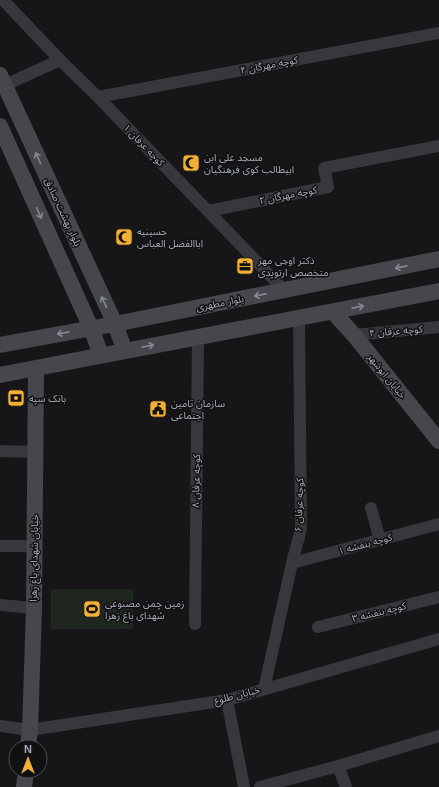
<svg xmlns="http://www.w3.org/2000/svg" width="439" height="787" viewBox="0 0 439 787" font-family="Helvetica,'Noto Sans Arabic',sans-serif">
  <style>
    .pitch { fill: #1e261f }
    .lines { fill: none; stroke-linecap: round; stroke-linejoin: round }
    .street { stroke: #37383d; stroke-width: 12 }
    .secondary { stroke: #45474d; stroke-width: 16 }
    .oneway { stroke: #858993 }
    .labels { text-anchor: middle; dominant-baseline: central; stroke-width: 3; stroke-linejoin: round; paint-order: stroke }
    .street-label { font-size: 10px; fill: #a8adb8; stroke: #111113 }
    .poi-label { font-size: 10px; fill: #a8adb8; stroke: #111113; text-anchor: start }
  </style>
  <rect width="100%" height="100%" fill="#161618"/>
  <rect class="pitch" x="51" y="589" width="82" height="40"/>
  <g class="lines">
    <g class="street">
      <path d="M3,0l57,60 38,37 186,193"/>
      <path d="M5,85l55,-25"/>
      <path d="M98,97l341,-64"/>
      <path d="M208,211l120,-24 -4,-19 115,-22"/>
      <path d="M354,335l85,-8"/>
      <path d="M0,451l35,1"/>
      <path d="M371,508l9,32"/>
      <path d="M0,546h34"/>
      <path d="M292,563l147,-39"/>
      <path d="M0,605l34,3"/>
      <path d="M195,624l3,-287"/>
      <path d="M318,627l121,-30"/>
      <path d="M264,689l28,-126 9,-34 -2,-211"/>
      <path d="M227,700l17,87"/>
      <path d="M0,726l30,4 197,-30 212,-61"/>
      <path d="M338,766l8,21"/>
      <path d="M260,787l78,-21 101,-30"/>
    </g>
    <g class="secondary">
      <path d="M0,75l115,249 10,27"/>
      <path d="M0,126l91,202 10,27"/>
      <path d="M333,312l21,23 85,106"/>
      <path d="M0,345l115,-21 324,-65"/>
      <path d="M0,375l439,-84"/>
      <path d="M28,747l2,-17 4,-122 2,-239"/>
      <path d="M24,787l2,-16"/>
    </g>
  </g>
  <defs><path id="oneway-shaft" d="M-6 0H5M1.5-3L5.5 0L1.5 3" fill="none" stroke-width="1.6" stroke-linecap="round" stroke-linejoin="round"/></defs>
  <g class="oneway">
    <use href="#oneway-shaft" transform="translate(38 158) rotate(-115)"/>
    <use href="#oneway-shaft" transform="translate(39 213) rotate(66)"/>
    <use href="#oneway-shaft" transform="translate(401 267) rotate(169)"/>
    <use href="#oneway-shaft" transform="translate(260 295) rotate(169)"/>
    <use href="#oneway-shaft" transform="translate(104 302) rotate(-115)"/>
    <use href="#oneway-shaft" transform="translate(358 307) rotate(-11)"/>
    <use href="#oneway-shaft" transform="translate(63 333) rotate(170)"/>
    <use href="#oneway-shaft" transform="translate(148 346) rotate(-10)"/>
  </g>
  <defs>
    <symbol id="mosque-square" viewBox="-11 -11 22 22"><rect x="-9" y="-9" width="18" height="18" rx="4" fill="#f2b134" stroke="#111113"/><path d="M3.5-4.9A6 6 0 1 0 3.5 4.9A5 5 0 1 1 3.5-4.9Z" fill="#111"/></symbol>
    <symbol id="office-square" viewBox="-11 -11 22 22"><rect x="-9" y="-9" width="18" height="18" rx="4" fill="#f2b134" stroke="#111113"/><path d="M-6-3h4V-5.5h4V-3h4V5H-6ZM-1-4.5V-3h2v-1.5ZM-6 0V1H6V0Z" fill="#111"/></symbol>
    <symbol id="bank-square" viewBox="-11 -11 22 22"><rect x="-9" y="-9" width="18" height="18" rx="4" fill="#f2b134" stroke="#111113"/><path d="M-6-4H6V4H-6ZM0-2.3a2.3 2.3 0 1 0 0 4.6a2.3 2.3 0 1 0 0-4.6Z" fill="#111"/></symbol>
    <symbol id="civic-square" viewBox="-11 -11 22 22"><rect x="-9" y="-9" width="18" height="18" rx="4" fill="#f2b134" stroke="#111113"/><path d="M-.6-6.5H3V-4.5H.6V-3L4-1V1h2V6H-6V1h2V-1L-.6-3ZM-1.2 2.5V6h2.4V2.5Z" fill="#111"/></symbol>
    <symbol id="stadium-square" viewBox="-11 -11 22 22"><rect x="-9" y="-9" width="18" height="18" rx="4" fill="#f2b134" stroke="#111113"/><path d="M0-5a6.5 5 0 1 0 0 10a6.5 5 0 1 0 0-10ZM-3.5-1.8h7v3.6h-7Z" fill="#111"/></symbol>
  </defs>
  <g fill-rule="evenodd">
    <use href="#mosque-square" x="181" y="153" width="20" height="20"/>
    <use href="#mosque-square" x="114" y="227" width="20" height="20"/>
    <use href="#office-square" x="235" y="256" width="20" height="20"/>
    <use href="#bank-square" x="6" y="388" width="20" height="20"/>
    <use href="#civic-square" x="148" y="399" width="20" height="20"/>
    <use href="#stadium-square" x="82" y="599" width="20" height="20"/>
  </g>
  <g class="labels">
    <g class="street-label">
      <text transform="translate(269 65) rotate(-11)">کوچه مهرگان ۴</text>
      <text transform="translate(144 145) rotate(46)">کوچه عرفان ۱</text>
      <text transform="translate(288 195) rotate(-11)">کوچه مهرگان ۲</text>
      <text transform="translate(63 212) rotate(65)">بلوار بهشت صادق</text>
      <text transform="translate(220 303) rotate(-11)">بلوار مطهری</text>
      <text transform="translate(396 331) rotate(-5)">کوچه عرفان ۴</text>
      <text transform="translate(387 376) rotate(51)">خیابان ابوشهر</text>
      <text transform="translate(196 481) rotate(-89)">کوچه عرفان ۸</text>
      <text transform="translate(299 505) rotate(-88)">کوچه عرفان ۶</text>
      <text transform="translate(365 544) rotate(-15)">کوچه بنفشه ۱</text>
      <text transform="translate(34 558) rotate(-89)">خیابان شهدای باغ‌ زهرا</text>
      <text transform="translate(379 612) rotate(-14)">کوچه بنفشه ۳</text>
      <text transform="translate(237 695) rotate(-14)">خیابان طلوع</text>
    </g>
    <g class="poi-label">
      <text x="204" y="157">مسجد علی ابن<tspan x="204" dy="12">ابیطالب کوی فرهنگیان</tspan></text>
      <text x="137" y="231">حسینیه<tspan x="137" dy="12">اباالفضل العباس</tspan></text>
      <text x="258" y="260">دکتر اوجی مهر<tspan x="258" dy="12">متخصص ارتوپدی</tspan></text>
      <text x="29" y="398">بانک سپه</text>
      <text x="171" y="403">سازمان تامین<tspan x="171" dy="12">اجتماعی</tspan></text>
      <text x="105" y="603">زمین چمن مصنوعی<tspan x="105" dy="12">شهدای باغ زهرا</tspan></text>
    </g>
  </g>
  <g transform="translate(28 759)"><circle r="19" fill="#111113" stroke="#4d4f55"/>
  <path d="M0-3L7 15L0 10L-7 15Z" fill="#f2b134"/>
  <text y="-6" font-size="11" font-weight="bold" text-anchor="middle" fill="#a8adb8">N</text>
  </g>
</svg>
